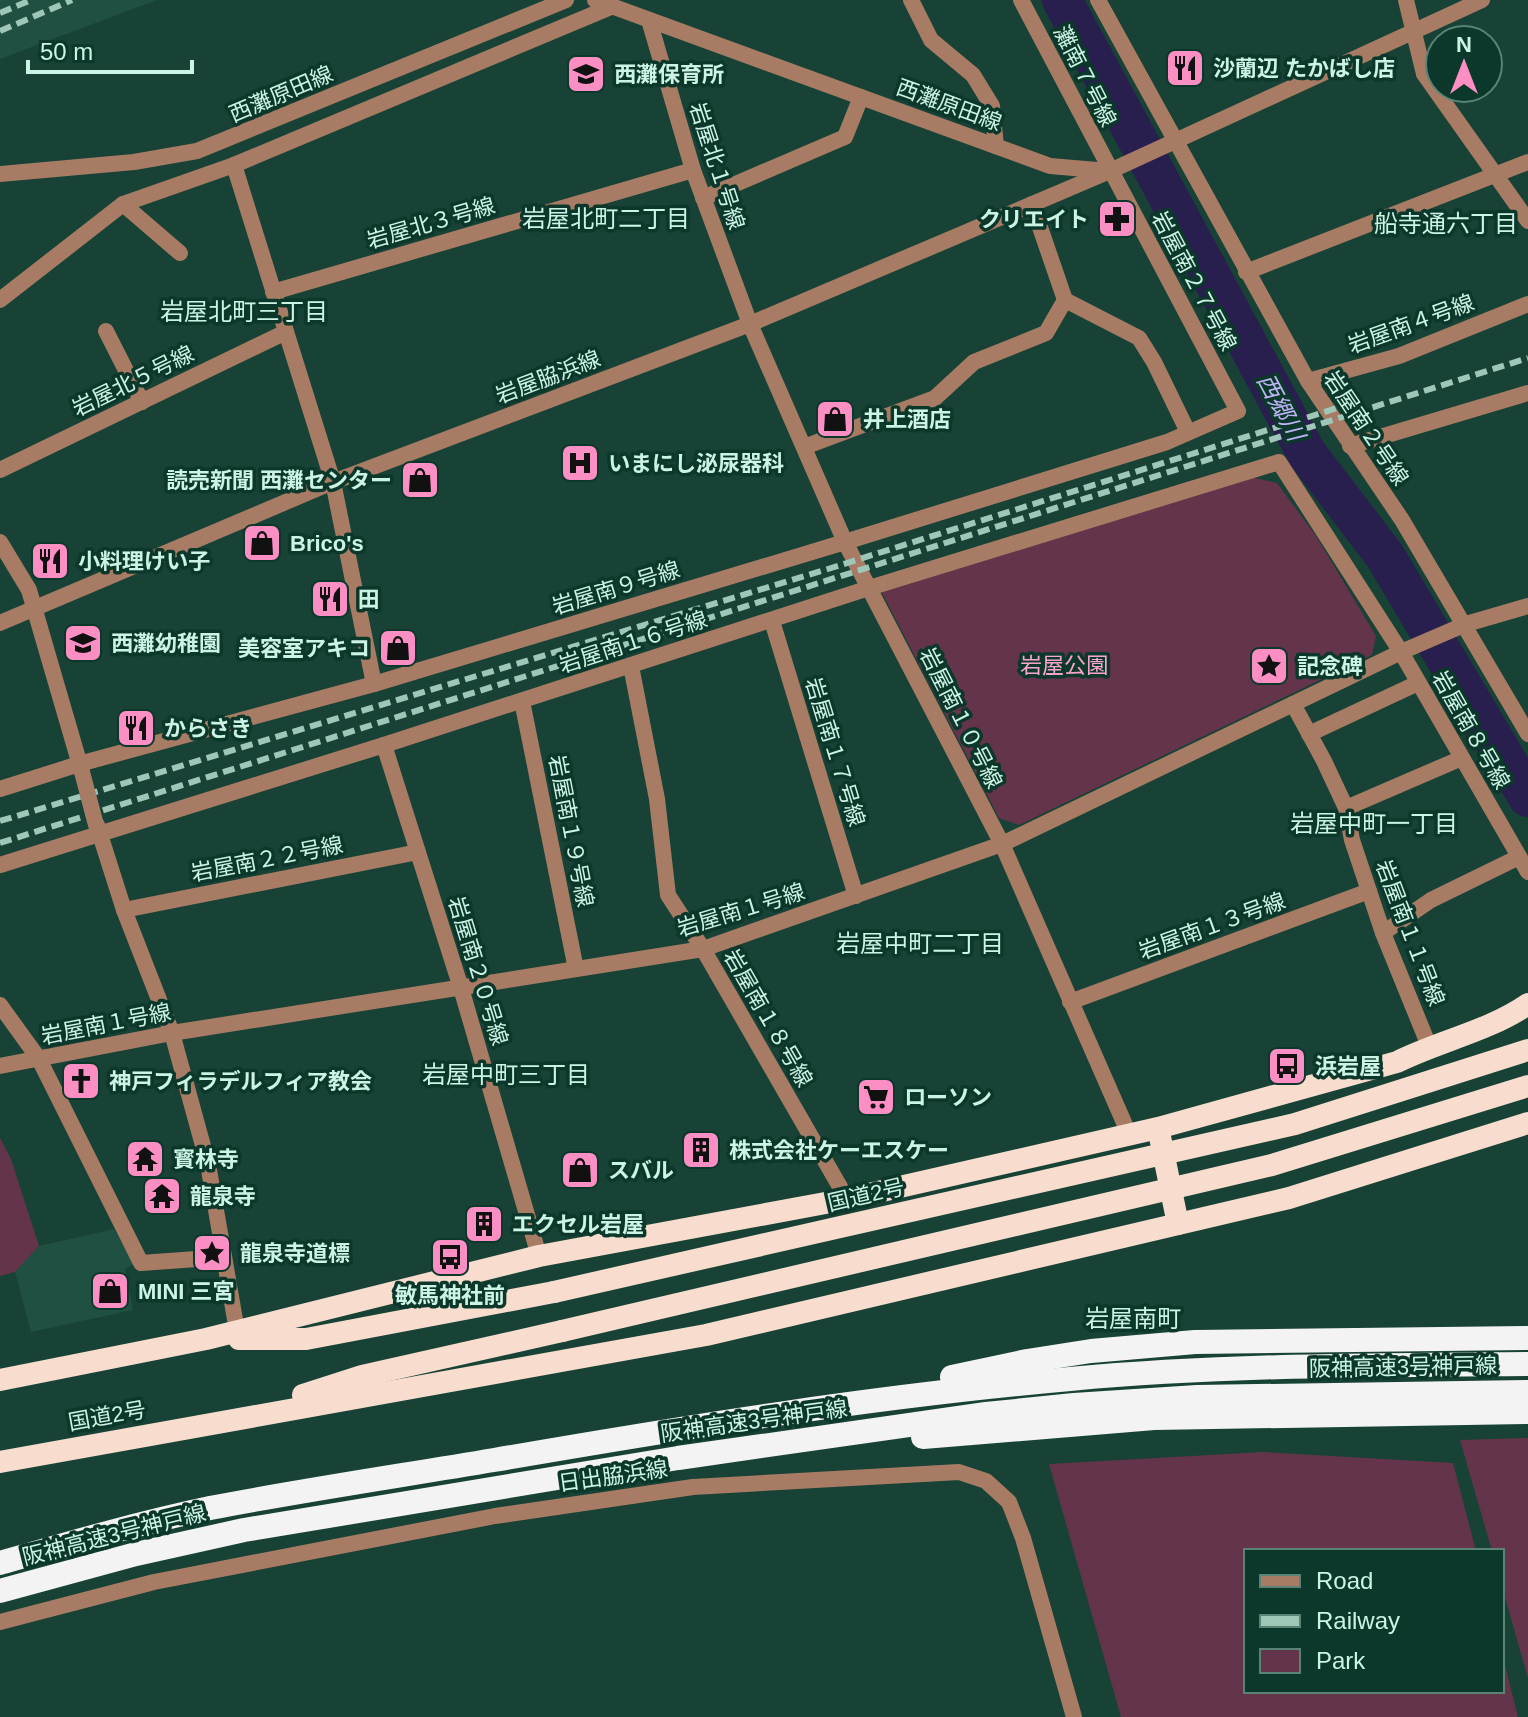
<svg xmlns="http://www.w3.org/2000/svg" width="1528" height="1717" viewBox="0 0 1528 1717" font-family="Arial,'Noto Sans JP',sans-serif">
  <style>
    .built { fill: #205041 }
    .green { fill: #64344b }
    .lines { fill: none; stroke-linecap: round; stroke-linejoin: round }
    .river { stroke: #291f4e; stroke-width: 40 }
    .minor { stroke: #a87c64; stroke-width: 16 }
    .tertiary { stroke: #a87c64; stroke-width: 16 }
    .trunk { stroke: #f8ddce; stroke-width: 22 }
    .motorway { stroke: #f3f3f3; stroke-width: 24 }
    .rail { stroke: #9fc7b8; stroke-width: 6; stroke-dasharray: 12 6; stroke-linecap: butt }
    .minor-bridge { stroke: #a87c64; stroke-width: 16 }
    .trunk-bridge { stroke: #f8ddce; stroke-width: 22 }
    .labels { text-anchor: middle; dominant-baseline: central; stroke-width: 7; stroke-linejoin: round; paint-order: stroke }
    .poi-label { font-size: 22px; font-weight: bold; fill: #ccf3e4; stroke: #0b382b; text-anchor: start }
    .street-label { font-size: 22px; fill: #ccf3e4; stroke: #0b382b }
    .park-label { font-size: 22px; fill: #fba4cd; stroke: #0b382b }
    .neighbourhood-label { font-size: 24px; fill: #ccf3e4; stroke: #0b382b }
    .water-label { font-size: 24px; font-style: italic; fill: #beb5f6; stroke: #0b382b }
  </style>
  <rect width="100%" height="100%" fill="#174235"/>
  <g class="built">
    <path d="M0,0h157l-157,59z"/>
    <path d="M114,1229l20,35 -9,5 8,41 -102,22 -16,-60 24,-26z"/>
  </g>
  <g class="green">
    <path d="M1251,477l26,6 39,53 60,100 -4,19 -353,170 -20,-7 -118,-227z"/>
    <path d="M0,1138l11,21 28,87 -24,26 -15,4z"/>
    <path d="M1528,1438v240l-26,-91v-36h-10l-32,-111z"/>
    <path d="M1263,1452l190,11 23,88h-230v140h256v-38l16,64h-397l-72,-253z"/>
  </g>
  <g class="lines">
    <path class="river" d="M1062,0l245,454 78,102 143,241"/>
    <g class="minor">
      <path d="M911,0l20,40 42,35 19,31 4,40"/>
      <path d="M1098,0l210,381 94,139 126,214"/>
      <path d="M1406,0l18,74 104,147"/>
      <path d="M649,20l44,150 57,154 95,218 157,302 127,290"/>
      <path d="M234,165l99,317 41,202"/>
      <path d="M703,198l142,-61 16,-40"/>
      <path d="M123,204l57,49"/>
      <path d="M1032,204l33,96 74,38 15,24 34,70"/>
      <path d="M1246,272l282,-110"/>
      <path d="M273,292l420,-122"/>
      <path d="M0,300l123,-96 111,-39 379,-159"/>
      <path d="M106,331l36,71"/>
      <path d="M1308,381l91,-25 129,-52"/>
      <path d="M1350,446l178,-53"/>
      <path d="M804,447l131,-49 39,-36 72,-29 19,-33"/>
      <path d="M0,470l286,-138"/>
      <path d="M0,542l29,48 53,182"/>
      <path d="M772,621l84,275"/>
      <path d="M631,666l26,133 11,96 35,54 144,250"/>
      <path d="M522,701l54,268"/>
      <path d="M1293,704l31,57 22,47 6,32 31,93 46,113"/>
      <path d="M1309,734l109,-51"/>
      <path d="M384,745l77,243 78,268"/>
      <path d="M0,789l79,-25 295,-80 471,-142 322,-100 71,-31 -217,-411"/>
      <path d="M1346,808l116,-50"/>
      <path d="M97,825l27,85 48,123 36,131 29,167"/>
      <path d="M0,865l384,-120 485,-157 410,-126 122,190 127,220"/>
      <path d="M124,910l294,-58"/>
      <path d="M1383,933l48,-33 88,-43"/>
      <path d="M1070,1002l299,-111"/>
      <path d="M0,1005l39,54 102,204 83,-6"/>
      <path d="M0,1066l172,-33 531,-84 299,-105 399,-192 65,-28 62,-18"/>
    </g>
    <g class="tertiary">
      <path d="M595,0l455,166 59,5"/>
      <path d="M0,174l134,-12 63,-11 369,-151"/>
      <path d="M0,623l333,-141 417,-158 360,-153 372,-171"/>
      <path d="M0,1622l154,-40 341,-66 198,-29 266,-15 27,9 23,21 14,36 51,179"/>
    </g>
    <g class="trunk">
      <path d="M1160,1137l18,87"/>
      <path d="M239,1339h67l248,-47"/>
      <path d="M0,1380l206,-41 333,-83 308,-57 311,-71 239,-66c42,-21 92,-31 131,-58"/>
      <path d="M303,1395l59,-19 200,-45"/>
      <path d="M0,1462l706,-127 583,-137 239,-75"/>
    </g>
    <g class="motorway">
      <path d="M952,1377l75,-16 64,-10 104,-9 333,-4"/>
      <path d="M923,1437l231,-19 374,-6"/>
      <path d="M0,1563c70,-20 139,-40 210,-55 94,-18 189,-32 284,-48 191,-33 383,-64 576,-81 152,-14 306,-14 458,-15"/>
      <path d="M0,1591l136,-37 108,-24 434,-72 308,-44 88,-9 123,-8 331,-5"/>
    </g>
    <g class="rail">
      <path d="M0,13l31,-13"/>
      <path d="M0,31l72,-31"/>
      <path d="M0,821l828,-252 525,-166"/>
      <path d="M0,843l1528,-485"/>
    </g>
    <path class="minor-bridge" d="M82,772l14,53"/>
    <g class="trunk-bridge">
      <path d="M554,1292l741,-168 233,-74"/>
      <path d="M562,1331l710,-166 256,-79"/>
    </g>
  </g>
  <defs>
    <symbol id="restaurant-square" viewBox="-11 -11 22 22"><rect x="-9" y="-9" width="18" height="18" rx="4" fill="#fb8fc4" stroke="#0b382b"/><path d="M-5-6h1v4h1v-4h1v4h1v-4h1v5L-1.5 .5V6h-2V.5L-5-1ZM5-6V6H3V1.5H1.5Q1.5-4 5-6Z" fill="#111"/></symbol>
    <symbol id="school-square" viewBox="-11 -11 22 22"><rect x="-9" y="-9" width="18" height="18" rx="4" fill="#fb8fc4" stroke="#0b382b"/><path d="M0-5L7-2L0 1L-7-2ZM-4 1L0 2.5L4 1V4Q0 6-4 4Z" fill="#111"/></symbol>
    <symbol id="pharmacy-square" viewBox="-11 -11 22 22"><rect x="-9" y="-9" width="18" height="18" rx="4" fill="#fb8fc4" stroke="#0b382b"/><path d="M-2-6h4v4h4v4h-4v4h-4v-4h-4v-4h4Z" fill="#111"/></symbol>
    <symbol id="shop-square" viewBox="-11 -11 22 22"><rect x="-9" y="-9" width="18" height="18" rx="4" fill="#fb8fc4" stroke="#0b382b"/><path d="M-5-2.5h2.3a2.7 3.5 0 0 1 5.4 0H5L5.5 6h-11ZM-1.5-2.5h3a1.5 2.3 0 0 0-3 0Z" fill="#111"/></symbol>
    <symbol id="hospital-square" viewBox="-11 -11 22 22"><rect x="-9" y="-9" width="18" height="18" rx="4" fill="#fb8fc4" stroke="#0b382b"/><path d="M-5-5h3v3.5h4V-5h3V5h-3V1.5h-4V5h-3Z" fill="#111"/></symbol>
    <symbol id="sight-square" viewBox="-11 -11 22 22"><rect x="-9" y="-9" width="18" height="18" rx="4" fill="#fb8fc4" stroke="#0b382b"/><path d="M0-6L1.8-2.2L6-1.7L2.9 1.2L3.7 5.4L0 3.3L-3.7 5.4L-2.9 1.2L-6-1.7L-1.8-2.2Z" fill="#111"/></symbol>
    <symbol id="bus-square" viewBox="-11 -11 22 22"><rect x="-9" y="-9" width="18" height="18" rx="4" fill="#fb8fc4" stroke="#0b382b"/><path d="M-5-6H5V4H4V6H2V4H-2V6H-4V4H-5ZM-3.5-4V0h7V-4ZM-3.5 1.2v1.5H-2V1.2ZM2 1.2v1.5H3.5V1.2Z" fill="#111"/></symbol>
    <symbol id="church-square" viewBox="-11 -11 22 22"><rect x="-9" y="-9" width="18" height="18" rx="4" fill="#fb8fc4" stroke="#0b382b"/><path d="M-1.2-6h2.4v3.5h3.3v2.4h-3.3V6h-2.4V-.1h-3.3v-2.4h3.3Z" fill="#111"/></symbol>
    <symbol id="supermarket-square" viewBox="-11 -11 22 22"><rect x="-9" y="-9" width="18" height="18" rx="4" fill="#fb8fc4" stroke="#0b382b"/><path d="M-6-5.5h2.5l.6 2H6L4.5 2H-2.5L-4.4-4H-6ZM-1.5 3.2a1.3 1.3 0 1 0 .1 0ZM3 3.2a1.3 1.3 0 1 0 .1 0Z" fill="#111"/></symbol>
    <symbol id="building-square" viewBox="-11 -11 22 22"><rect x="-9" y="-9" width="18" height="18" rx="4" fill="#fb8fc4" stroke="#0b382b"/><path d="M-4-6H4V6H1V3H-1V6H-4ZM-2.5-4.3h1.7v1.8h-1.7ZM.8-4.3h1.7v1.8H.8ZM-2.5-1h1.7V.8h-1.7ZM.8-1h1.7V.8H.8Z" fill="#111"/></symbol>
    <symbol id="temple-square" viewBox="-11 -11 22 22"><rect x="-9" y="-9" width="18" height="18" rx="4" fill="#fb8fc4" stroke="#0b382b"/><path d="M0-6L5-2H3V0L6.5 2.5H4V6H1.5V3h-3V6H-4V2.5H-6.5L-3 0V-2H-5Z" fill="#111"/></symbol>
  </defs>
  <g fill-rule="evenodd">
    <use href="#restaurant-square" x="1163" y="46" width="44" height="44"/>
    <use href="#school-square" x="564" y="52" width="44" height="44"/>
    <use href="#pharmacy-square" x="1095" y="197" width="44" height="44"/>
    <use href="#shop-square" x="813" y="397" width="44" height="44"/>
    <use href="#hospital-square" x="558" y="441" width="44" height="44"/>
    <use href="#shop-square" x="398" y="458" width="44" height="44"/>
    <use href="#shop-square" x="240" y="521" width="44" height="44"/>
    <use href="#restaurant-square" x="28" y="539" width="44" height="44"/>
    <use href="#restaurant-square" x="308" y="577" width="44" height="44"/>
    <use href="#school-square" x="61" y="621" width="44" height="44"/>
    <use href="#shop-square" x="376" y="626" width="44" height="44"/>
    <use href="#sight-square" x="1247" y="644" width="44" height="44"/>
    <use href="#restaurant-square" x="114" y="706" width="44" height="44"/>
    <use href="#bus-square" x="1265" y="1044" width="44" height="44"/>
    <use href="#church-square" x="59" y="1059" width="44" height="44"/>
    <use href="#supermarket-square" x="854" y="1075" width="44" height="44"/>
    <use href="#building-square" x="679" y="1128" width="44" height="44"/>
    <use href="#temple-square" x="123" y="1137" width="44" height="44"/>
    <use href="#shop-square" x="558" y="1148" width="44" height="44"/>
    <use href="#temple-square" x="140" y="1174" width="44" height="44"/>
    <use href="#building-square" x="462" y="1202" width="44" height="44"/>
    <use href="#sight-square" x="190" y="1231" width="44" height="44"/>
    <use href="#bus-square" x="428" y="1235" width="44" height="44"/>
    <use href="#shop-square" x="88" y="1269" width="44" height="44"/>
  </g>
  <g class="labels">
    <g class="poi-label">
      <text x="1213" y="68">沙蘭辺 たかばし店</text>
      <text x="614" y="74">西灘保育所</text>
      <text x="1089" y="219" text-anchor="end">クリエイト</text>
      <text x="863" y="419">井上酒店</text>
      <text x="608" y="463">いまにし泌尿器科</text>
      <text x="392" y="480" text-anchor="end">読売新聞 西灘センター</text>
      <text x="290" y="543">Brico's</text>
      <text x="78" y="561">小料理けい子</text>
      <text x="358" y="599">田</text>
      <text x="111" y="643">西灘幼稚園</text>
      <text x="370" y="648" text-anchor="end">美容室アキコ</text>
      <text x="1297" y="666">記念碑</text>
      <text x="164" y="728">からさき</text>
      <text x="1315" y="1066">浜岩屋</text>
      <text x="109" y="1081">神戸フィラデルフィア教会</text>
      <text x="904" y="1097">ローソン</text>
      <text x="729" y="1150">株式会社ケーエスケー</text>
      <text x="173" y="1159">寳林寺</text>
      <text x="608" y="1170">スバル</text>
      <text x="190" y="1196">龍泉寺</text>
      <text x="512" y="1224">エクセル岩屋</text>
      <text x="240" y="1253">龍泉寺道標</text>
      <text x="138" y="1291">MINI 三宮</text>
      <text x="450" y="1295" text-anchor="middle">敏馬神社前</text>
    </g>
    <g class="street-label">
      <text transform="translate(1085 76) rotate(63)">灘南７号線</text>
      <text transform="translate(281 94) rotate(-23)">西灘原田線</text>
      <text transform="translate(949 105) rotate(20)">西灘原田線</text>
      <text transform="translate(717 166) rotate(72)">岩屋北１号線</text>
      <text transform="translate(431 223) rotate(-16)">岩屋北３号線</text>
      <text transform="translate(1194 281) rotate(62)">岩屋南２７号線</text>
      <text transform="translate(1411 324) rotate(-20)">岩屋南４号線</text>
      <text transform="translate(548 377) rotate(-21)">岩屋脇浜線</text>
      <text transform="translate(133 381) rotate(-26)">岩屋北５号線</text>
      <text transform="translate(1366 428) rotate(56)">岩屋南２号線</text>
      <text transform="translate(616 588) rotate(-17)">岩屋南９号線</text>
      <text transform="translate(633 642) rotate(-18)">岩屋南１６号線</text>
      <text transform="translate(961 718) rotate(63)">岩屋南１０号線</text>
      <text transform="translate(1471 730) rotate(60)">岩屋南８号線</text>
      <text transform="translate(835 752) rotate(73)">岩屋南１７号線</text>
      <text transform="translate(571 831) rotate(79)">岩屋南１９号線</text>
      <text transform="translate(267 859) rotate(-11)">岩屋南２２号線</text>
      <text transform="translate(741 910) rotate(-17)">岩屋南１号線</text>
      <text transform="translate(1212 926) rotate(-20)">岩屋南１３号線</text>
      <text transform="translate(1410 933) rotate(69)">岩屋南１１号線</text>
      <text transform="translate(478 971) rotate(73)">岩屋南２０号線</text>
      <text transform="translate(768 1018) rotate(60)">岩屋南１８号線</text>
      <text transform="translate(106 1024) rotate(-11)">岩屋南１号線</text>
      <text transform="translate(866 1195) rotate(-13)">国道2号</text>
      <text transform="translate(1403 1367) rotate(-1)">阪神高速3号神戸線</text>
      <text transform="translate(107 1416) rotate(-10)">国道2号</text>
      <text transform="translate(754 1421) rotate(-8)">阪神高速3号神戸線</text>
      <text transform="translate(613 1476) rotate(-8)">日出脇浜線</text>
      <text transform="translate(114 1535) rotate(-14)">阪神高速3号神戸線</text>
    </g>
    <g class="park-label">
      <text x="1064" y="665">岩屋公園</text>
    </g>
    <g class="neighbourhood-label">
      <text x="606" y="218">岩屋北町二丁目</text>
      <text x="1446" y="223">船寺通六丁目</text>
      <text x="244" y="311">岩屋北町三丁目</text>
      <text x="1374" y="823">岩屋中町一丁目</text>
      <text x="920" y="943">岩屋中町二丁目</text>
      <text x="506" y="1074">岩屋中町三丁目</text>
      <text x="1133" y="1318">岩屋南町</text>
    </g>
    <g class="water-label">
      <text transform="translate(1281 407) rotate(62)">西郷川</text>
    </g>
  </g>
  <rect x="1244" y="1549" width="260" height="144" fill="#0b382b" stroke="#588375" stroke-width="2"/>
  <rect x="1260" y="1575" width="40" height="12" fill="#a87c64" stroke="#588375" stroke-width="2"/>
  <text x="1316" y="1589" font-size="24" fill="#ccf3e4">Road</text>
  <rect x="1260" y="1615" width="40" height="12" fill="#9fc7b8" stroke="#588375" stroke-width="2"/>
  <text x="1316" y="1629" font-size="24" fill="#ccf3e4">Railway</text>
  <rect x="1260" y="1649" width="40" height="24" fill="#64344b" stroke="#588375" stroke-width="2"/>
  <text x="1316" y="1669" font-size="24" fill="#ccf3e4">Park</text>
  <g transform="translate(1464 64)"><circle r="38" fill="#0b382b" stroke="#588375" stroke-width="2"/>
  <path d="M0-6L14 30L0 20L-14 30Z" fill="#fb8fc4"/>
  <text y="-12" font-size="22" font-weight="bold" text-anchor="middle" fill="#ccf3e4">N</text>
  </g>
  <path d="M28 60v12h164v-12" fill="none" stroke="#ccf3e4" stroke-width="4"/>
  <text x="40" y="60" font-size="24" fill="#ccf3e4" stroke="#0b382b" stroke-width="6" paint-order="stroke">50 m</text>
</svg>
